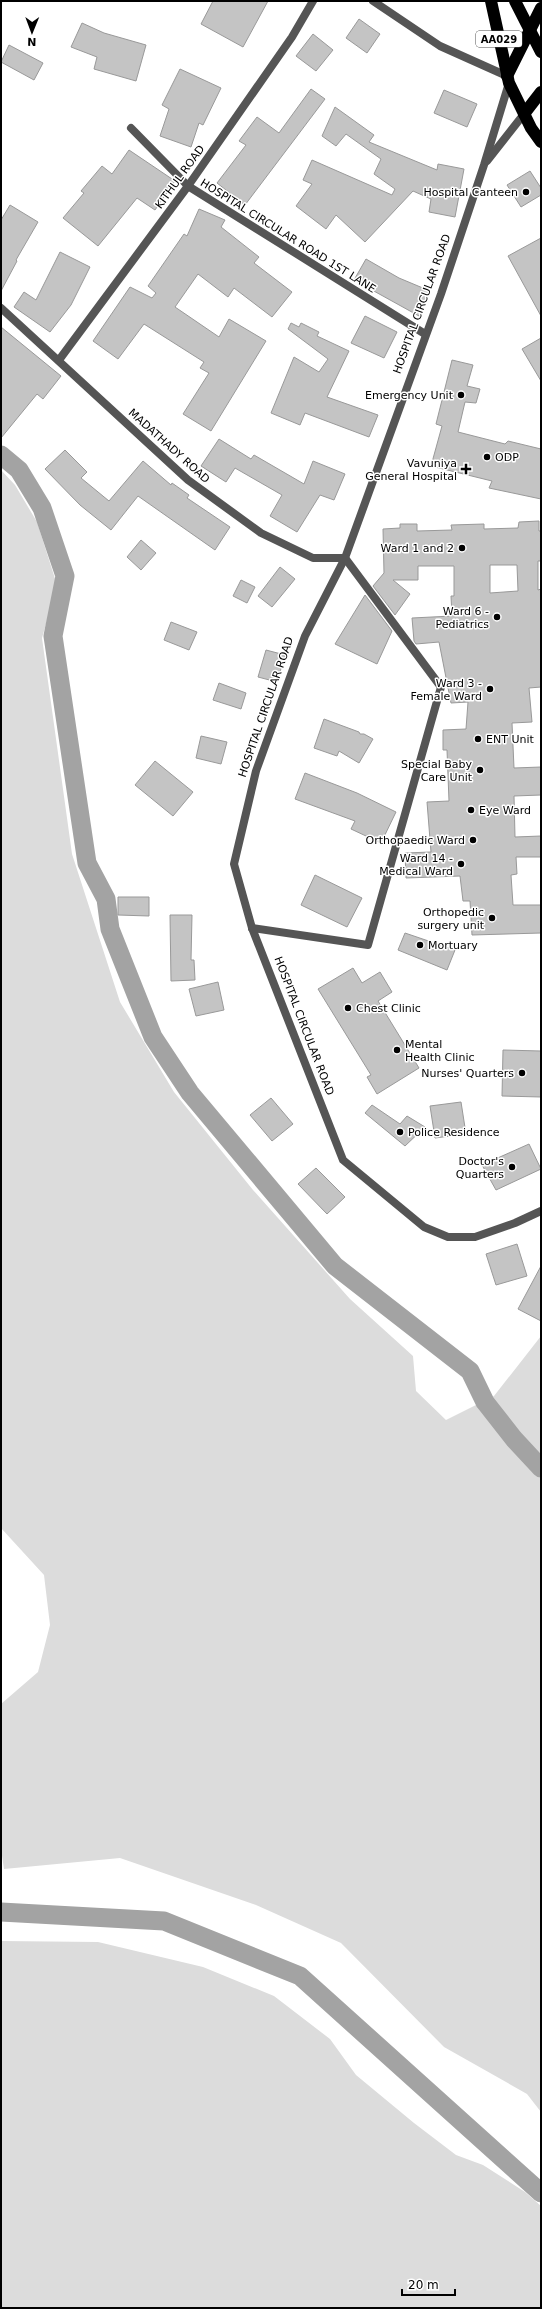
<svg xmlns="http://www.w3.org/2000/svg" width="542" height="2309" viewBox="0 0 542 2309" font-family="'DejaVu Sans',sans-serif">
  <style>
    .green { fill: #dcdcdc }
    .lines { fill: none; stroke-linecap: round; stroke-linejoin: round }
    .canal { stroke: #a3a3a3; stroke-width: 19 }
    .building { fill: #c4c4c4; stroke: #999; fill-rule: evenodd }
    .street { stroke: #555; stroke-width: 8 }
    .highway { stroke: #000; stroke-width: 12 }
    .poi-dot { fill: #000; stroke: #fff; stroke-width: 1.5 }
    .labels { text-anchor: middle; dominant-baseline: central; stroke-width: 3; stroke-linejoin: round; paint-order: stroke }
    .shield { fill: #fff; stroke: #4c4c4c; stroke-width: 1 }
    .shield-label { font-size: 10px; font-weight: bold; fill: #000 }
    .street-label { font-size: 11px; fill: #000; stroke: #fff }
    .poi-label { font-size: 11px; fill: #000; stroke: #fff; text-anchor: end }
  </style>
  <rect width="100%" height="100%" fill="#fff"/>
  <g class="green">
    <path d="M1,470l14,15 22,37 20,63 -15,53 30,216 48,148 54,90 79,98 97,109 63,57 3,35 30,29 48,-24 47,-60v776l-14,-18 -83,-47 -103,-104 -85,-38 -136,-47 -116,11 -3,-20v-145l37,-32 12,-47 -6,-50 -43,-47z"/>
    <path d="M1,1941l97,1 105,25 71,29 56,43 26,36 58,48 42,32 27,10 42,27 16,14v102h-540z"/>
  </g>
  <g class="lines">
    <g class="canal">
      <path d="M1,455l18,15 23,38 23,68 -12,60 34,227 19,36 4,30 43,108 37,56 145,173 135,105 15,31 29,37 27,29"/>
      <path d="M1,1912l163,9 136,55 241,217"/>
    </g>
  </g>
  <g class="building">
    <path d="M213,1h55l-25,46 -42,-23z"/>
    <path d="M359,19l21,15 -13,19 -21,-15z"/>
    <path d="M82,23l22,10 42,12 -10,36 -42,-12 3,-12 -26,-10z"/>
    <path d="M313,34l20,16 -17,21 -20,-15z"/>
    <path d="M9,45l34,18 -9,17 -33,-18z"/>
    <path d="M180,69l41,19 -18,37 -4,-2 -8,24 -31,-11 9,-27 -7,-4z"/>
    <path d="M311,89l14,10 -80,106 -28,-22 29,-38 -7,-4 18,-24 22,16z"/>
    <path d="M444,90l33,14 -10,23 -33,-14z"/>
    <path d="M335,107l39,28 -5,7 68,28 1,-6 26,5 -9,48 -26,-5 2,-13 -18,-8 -48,51 -29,-27 -10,14 -30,-23 16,-22 -9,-4 9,-20 80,35 3,-6 -21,-15 7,-15 -35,-25 -10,12 -14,-10z"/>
    <path d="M129,150l46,31 -20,29 -18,-12 -39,48 -35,-28 21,-25 -3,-2 21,-25 10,8z"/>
    <path d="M530,171l11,17v7l-20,12 -14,-22z"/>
    <path d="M10,205l28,17 -22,38 1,1 -16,30v-71z"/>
    <path d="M199,209l26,11 -4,7 38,30 -5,6 38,29 -20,25 -38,-29 -6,9 -30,-23 -23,33 44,30 10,-18 37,22 -55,90 -28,-17 26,-41 -9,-5 4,-6 -60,-38 -26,35 -25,-18 37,-54 22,11 4,-5 -8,-7 36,-52 3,2z"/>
    <path d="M541,238v78l-33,-60z"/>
    <path d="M60,252l30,15 -19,38 -21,27 -36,-25 10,-15 12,8z"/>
    <path d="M366,259l33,19 31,13 -11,25 -65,-36z"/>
    <path d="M365,316l32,16 -13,26 -33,-15z"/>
    <path d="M291,323l8,4 2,-4 18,9 -2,4 32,15 -22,46 51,18 -9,22 -64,-24 -5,12 -29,-12 23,-56 25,15 9,-13 -40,-30z"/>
    <path d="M1,327l60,49 -18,23 -6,-5 -36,44z"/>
    <path d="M541,338v43l-19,-32z"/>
    <path d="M452,360l21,5 -6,21 13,3 -4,14 -11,-1 -7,30 47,12 3,-3 33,8v50l-52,-11 3,-7 -61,-15 11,-40 -6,-2z"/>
    <path d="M219,439l32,20 3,-4 50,29 9,-23 32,13 -11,26 -14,-5 -23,37 -27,-16 12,-21 -47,-27 -9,14 -25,-16z"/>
    <path d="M65,450l22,22 -6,6 28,23 34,-40 28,24 1,-2 17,12 -2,3 43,29 -15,23 -77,-54 -27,34 -31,-25 -35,-36z"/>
    <path d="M539,521v10h2v30h-3v29l3,-1v98l-12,1 3,34 -20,1 2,45 27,-1v28l-27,1 1,41 26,-1v21h-25l1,17 -6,1 2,30h28v28l-69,2 -2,-34h-7l-3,-25 -54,2 -1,-25 26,-1 -4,-50 22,-1 -2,-51h-4v-20l23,-1 2,-27 -17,1 -12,-61 -23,2 -2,-3 -2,-23 40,-2 -1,-20h3v-30h-36v14h-25l17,14 -15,21 -22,-29 11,-13 -1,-44 17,-1v-4h17v7l35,-1 -1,-5 33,-1v5l34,-1 1,-6zM490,565h27l1,26 -28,2z"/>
    <path d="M141,540l15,13 -15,17 -14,-13z"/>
    <path d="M280,567l15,12 -23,28 -14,-11z"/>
    <path d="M241,580l14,7 -8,16 -14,-7z"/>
    <path d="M365,595l27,36 -15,33 -42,-20z"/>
    <path d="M171,622l26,10 -8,18 -25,-10z"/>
    <path d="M266,650l19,5 -8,27 -19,-5z"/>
    <path d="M219,683l27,10 -5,16 -28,-9z"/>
    <path d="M324,719l35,13 1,2h4l9,5 -14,24 -20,-12 -2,5 -23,-8z"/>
    <path d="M201,736l26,6 -6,22 -25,-6z"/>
    <path d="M155,761l38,31 -20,24 -38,-31z"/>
    <path d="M305,773l52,20 39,19 -15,31 -30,-14 4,-8 -60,-22z"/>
    <path d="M315,875l47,23 -15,29 -46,-22z"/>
    <path d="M118,897h31v19l-31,-1z"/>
    <path d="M170,915h22l-1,45h3l1,20 -24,1z"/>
    <path d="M405,933l50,17 -8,20 -49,-20z"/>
    <path d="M353,968l9,15 18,-11 12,20 -14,9 41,67 -42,26 -10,-17 4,-2 -53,-86z"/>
    <path d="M218,982l6,28 -28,6 -7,-27z"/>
    <path d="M503,1050l38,1v46l-39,-1z"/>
    <path d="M271,1098l22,26 -21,17 -22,-26z"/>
    <path d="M461,1102l5,32 -31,4 -5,-32z"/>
    <path d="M372,1105l28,19 7,-8 18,11 -20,19 -40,-33z"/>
    <path d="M529,1144l12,25 -45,21 -14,-25z"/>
    <path d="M316,1168l29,29 -18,17 -29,-30z"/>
    <path d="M517,1244l10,32 -31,9 -10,-31z"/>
    <path d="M541,1266v55l-23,-12z"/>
  </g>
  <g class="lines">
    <g class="street">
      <path d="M373,1l67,45 67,30"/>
      <path d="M509,83l-25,82 -43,129 -96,264 -40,78 -49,135 -22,93 18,64 91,232 81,67 24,10h27l40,-14 26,-12"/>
      <path d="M131,128l57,58 237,148"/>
      <path d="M487,161l37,-47"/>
      <path d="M1,308l187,172 73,53 52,25h32l96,129 -73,258 -116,-17"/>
      <path d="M59,360l129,-174 104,-149 21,-36"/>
    </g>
    <g class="highway">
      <path d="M491,1l18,82 22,45 10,14"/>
      <path d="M515,1l26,51"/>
      <path d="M507,76l34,-68"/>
      <path d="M524,114l17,-22"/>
    </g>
  </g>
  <g class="poi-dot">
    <circle cx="526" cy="192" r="4"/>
    <circle cx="461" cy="395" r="4"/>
    <circle cx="487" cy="457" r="4"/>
    <path d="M464 463h4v4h4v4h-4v4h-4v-4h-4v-4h4z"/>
    <circle cx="462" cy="548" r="4"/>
    <circle cx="497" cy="617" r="4"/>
    <circle cx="490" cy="689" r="4"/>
    <circle cx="478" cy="739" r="4"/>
    <circle cx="480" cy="770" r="4"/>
    <circle cx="471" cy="810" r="4"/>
    <circle cx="473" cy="840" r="4"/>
    <circle cx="461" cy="864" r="4"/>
    <circle cx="492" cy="918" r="4"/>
    <circle cx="420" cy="945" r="4"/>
    <circle cx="348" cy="1008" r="4"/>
    <circle cx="397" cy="1050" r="4"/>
    <circle cx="522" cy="1073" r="4"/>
    <circle cx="400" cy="1132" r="4"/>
    <circle cx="512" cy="1167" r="4"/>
  </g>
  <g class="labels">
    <rect class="shield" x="476" y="31" width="46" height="16" rx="3"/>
    <g class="shield-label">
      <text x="499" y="39">AA029</text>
    </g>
    <g class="street-label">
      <text transform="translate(180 177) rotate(-54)">KITHUL ROAD</text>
      <text transform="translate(288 236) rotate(32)">HOSPITAL CIRCULAR ROAD 1ST LANE</text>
      <text transform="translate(422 304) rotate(-70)">HOSPITAL CIRCULAR ROAD</text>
      <text transform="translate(169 446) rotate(42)">MADATHADY ROAD</text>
      <text transform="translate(266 707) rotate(-71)">HOSPITAL CIRCULAR ROAD</text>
      <text transform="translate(304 1026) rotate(69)">HOSPITAL CIRCULAR ROAD</text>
    </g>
    <g class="poi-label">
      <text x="518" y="192">Hospital Canteen</text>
      <text x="453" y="395">Emergency Unit</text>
      <text x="495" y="457" text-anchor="start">ODP</text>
      <text x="457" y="463">Vavuniya<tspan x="457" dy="13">General Hospital</tspan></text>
      <text x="454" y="548">Ward 1 and 2</text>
      <text x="489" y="611">Ward 6 -<tspan x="489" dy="13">Pediatrics</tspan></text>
      <text x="482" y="683">Ward 3 -<tspan x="482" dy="13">Female Ward</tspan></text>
      <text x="486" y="739" text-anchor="start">ENT Unit</text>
      <text x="472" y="764">Special Baby<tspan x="472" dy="13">Care Unit</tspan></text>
      <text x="479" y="810" text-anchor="start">Eye Ward</text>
      <text x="465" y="840">Orthopaedic Ward</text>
      <text x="453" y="858">Ward 14 -<tspan x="453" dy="13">Medical Ward</tspan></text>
      <text x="484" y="912">Orthopedic<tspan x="484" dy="13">surgery unit</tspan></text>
      <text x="428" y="945" text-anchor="start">Mortuary</text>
      <text x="356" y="1008" text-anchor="start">Chest Clinic</text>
      <text x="405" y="1044" text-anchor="start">Mental<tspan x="405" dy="13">Health Clinic</tspan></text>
      <text x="514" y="1073">Nurses' Quarters</text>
      <text x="408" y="1132" text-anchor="start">Police Residence</text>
      <text x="504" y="1161">Doctor's<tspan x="504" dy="13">Quarters</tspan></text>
    </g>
  </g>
  <rect width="542" height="2309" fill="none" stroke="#000000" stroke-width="4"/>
  <g transform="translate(32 32) rotate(181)" stroke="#ffffff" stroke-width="3" paint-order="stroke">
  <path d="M0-3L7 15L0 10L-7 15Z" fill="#000000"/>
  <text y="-6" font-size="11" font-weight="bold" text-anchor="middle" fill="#000000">N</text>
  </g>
  <path d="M402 2289v6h53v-6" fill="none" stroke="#000000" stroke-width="2"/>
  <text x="408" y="2289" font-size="12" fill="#000000" stroke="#ffffff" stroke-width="3" paint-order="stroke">20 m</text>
</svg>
